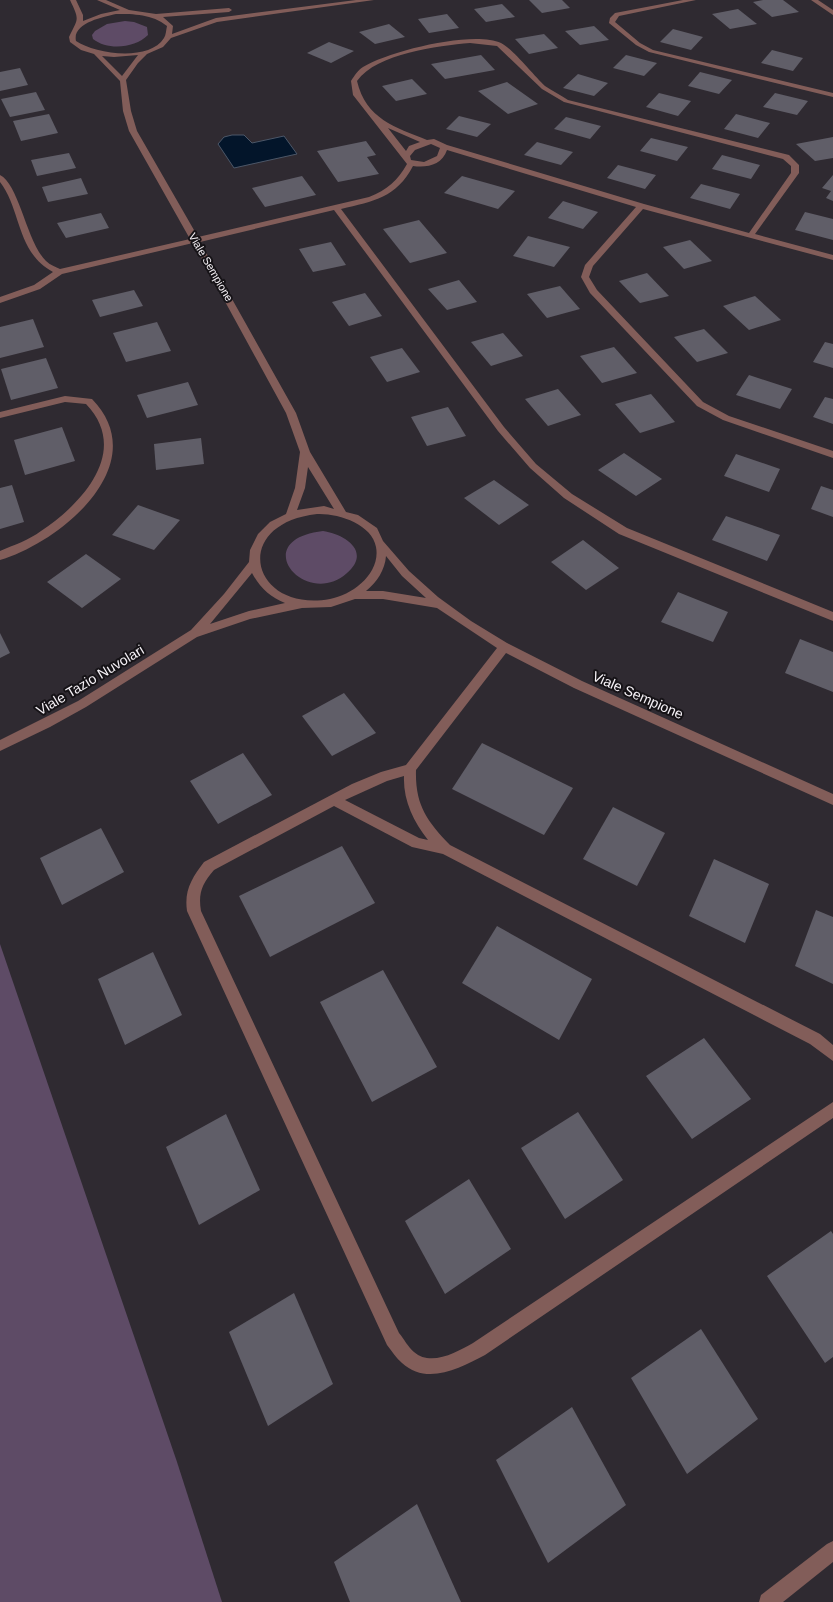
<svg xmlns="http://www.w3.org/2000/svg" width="833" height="1602" viewBox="0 0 833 1602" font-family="Helvetica,sans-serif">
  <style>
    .green { fill: #5e4b66 }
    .water { fill: #03152a; stroke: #4c5768 }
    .building { fill: #605e68 }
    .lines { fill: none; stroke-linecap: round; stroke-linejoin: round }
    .minor { fill: #825d59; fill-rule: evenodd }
    .labels { text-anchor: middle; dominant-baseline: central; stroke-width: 4; stroke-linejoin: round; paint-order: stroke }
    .far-street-label { font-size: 11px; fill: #f6f2f7; stroke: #161317 }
    .street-label { font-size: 14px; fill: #f6f2f7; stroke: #161317 }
  </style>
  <rect width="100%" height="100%" fill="#2f2a31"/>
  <g class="green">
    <path d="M125,21l9,1 13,5 1,8c-13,13 -40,16 -55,4l-1,-4 3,-4 12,-7z"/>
    <path d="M323,531c21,3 49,20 24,42 -41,37 -101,-33 -24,-42z"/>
    <path d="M0,944l177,518 45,140h-222z"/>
  </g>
  <path class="water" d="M232,135h12l8,8 32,-7 13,18 -63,14 -16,-24 6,-7z"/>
  <g class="building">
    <path d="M529,0h33l8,8 -28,5z"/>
    <path d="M763,0h20l16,12 -27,5 -19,-15z"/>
    <path d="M502,4l13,13 -29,5 -12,-13z"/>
    <path d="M738,9l19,15 -27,5 -18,-15z"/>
    <path d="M447,14l12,14 -30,5 -11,-14z"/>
    <path d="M389,24l16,13 -30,7 -16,-12z"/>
    <path d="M594,26l15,14 -29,5 -15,-14z"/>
    <path d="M673,29l30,8 -12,13 -31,-8z"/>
    <path d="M544,34l14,14 -29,6 -14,-15z"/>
    <path d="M329,42l25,9 -23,12 -24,-10z"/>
    <path d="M772,50l31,8 -10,13 -32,-8z"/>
    <path d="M481,55l14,15 -50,9 -14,-15z"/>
    <path d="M626,55l31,8 -13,13 -31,-8z"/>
    <path d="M20,68l8,17 -28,6v-19z"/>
    <path d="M700,72l32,8 -13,14 -31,-8z"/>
    <path d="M578,74l30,9 -14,13 -31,-8z"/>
    <path d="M412,79l15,15 -31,7 -14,-15z"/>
    <path d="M507,82l31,22 -30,10 -30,-23z"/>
    <path d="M36,92l9,18 -35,7 -9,-18z"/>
    <path d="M659,93l32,8 -13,15 -32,-9z"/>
    <path d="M775,93l33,8 -11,14 -34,-8z"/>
    <path d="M49,114l9,19 -37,8 -8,-20z"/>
    <path d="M736,114l34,9 -12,15 -34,-9z"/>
    <path d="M459,116l32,8 -14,13 -31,-8z"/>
    <path d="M566,117l35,9 -11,13 -36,-10z"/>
    <path d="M833,137v21l-18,3 -19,-17z"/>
    <path d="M651,138l37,9 -11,14 -37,-10z"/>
    <path d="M366,141l10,14 -9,2 12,17 -41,8 -21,-31z"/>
    <path d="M537,142l36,10 -12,13 -37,-10z"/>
    <path d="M69,153l7,15 -39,8 -6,-16z"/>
    <path d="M722,155l38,10 -9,14 -39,-10z"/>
    <path d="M618,165l38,10 -11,14 -38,-11z"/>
    <path d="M833,175v26l-7,-3 5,-7 -9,-3z"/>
    <path d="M302,176l14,19 -51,12 -13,-19z"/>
    <path d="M462,176l53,15 -17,18 -54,-16z"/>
    <path d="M81,178l7,16 -40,8 -6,-15z"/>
    <path d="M701,184l39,10 -10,15 -40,-11z"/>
    <path d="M563,201l35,11 -15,17 -35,-11z"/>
    <path d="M805,212l28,7v21l-38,-10z"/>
    <path d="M101,213l8,15 -43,10 -9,-15z"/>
    <path d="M419,220l28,33 -37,10 -27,-34z"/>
    <path d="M528,236l42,11 -16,20 -41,-11z"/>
    <path d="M690,240l22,21 -28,8 -21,-22z"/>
    <path d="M331,242l15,23 -33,7 -14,-23z"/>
    <path d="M647,273l22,23 -29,7 -21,-22z"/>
    <path d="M459,280l18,22 -30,8 -19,-21z"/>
    <path d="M560,286l20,23 -33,9 -20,-24z"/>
    <path d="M134,290l9,16 -43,11 -8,-17z"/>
    <path d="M365,293l17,23 -33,10 -17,-24z"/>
    <path d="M755,296l26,24 -32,10 -26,-24z"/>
    <path d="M33,319l11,28 -44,11v-31z"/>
    <path d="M157,322l14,29 -45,11 -13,-29z"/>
    <path d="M704,329l24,24 -31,9 -23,-25z"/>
    <path d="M503,333l20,23 -32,10 -20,-24z"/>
    <path d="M825,342l8,2v24l-20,-6z"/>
    <path d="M614,347l23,26 -35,10 -22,-27z"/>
    <path d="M402,348l18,24 -33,10 -17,-25z"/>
    <path d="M46,358l12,30 -47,12 -10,-31z"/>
    <path d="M749,375l43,14 -12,20 -44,-14z"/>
    <path d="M188,382l10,23 -51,13 -10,-23z"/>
    <path d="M558,389l23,26 -33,11 -23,-27z"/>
    <path d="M651,394l24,28 -35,11 -25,-29z"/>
    <path d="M825,397l8,2v25l-20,-7z"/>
    <path d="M448,407l18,29 -39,10 -16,-29z"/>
    <path d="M62,427l13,34 -50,14 -11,-35z"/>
    <path d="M201,438l3,26 -48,6 -2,-26z"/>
    <path d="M624,453l38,26 -26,17 -38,-26z"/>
    <path d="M736,454l44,15 -11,23 -45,-16z"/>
    <path d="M494,480l35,25 -30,20 -35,-27z"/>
    <path d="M12,485l12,37 -24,7v-41z"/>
    <path d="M821,486l12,4v27l-22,-8z"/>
    <path d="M138,505l42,15 -26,30 -42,-15z"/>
    <path d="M726,516l54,19 -13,26 -55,-21z"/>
    <path d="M583,540l36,28 -33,22 -35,-28z"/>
    <path d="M86,554l35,25 -39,29 -35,-26z"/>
    <path d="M678,592l50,20 -15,30 -52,-20z"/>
    <path d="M0,633l10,20 -10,5z"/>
    <path d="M800,639l33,13v40l-48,-19z"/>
    <path d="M344,693l32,40 -44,23 -30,-40z"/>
    <path d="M482,743l91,45 -29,47 -92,-46z"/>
    <path d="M243,753l29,42 -54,29 -28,-43z"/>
    <path d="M613,807l52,26 -28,53 -54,-27z"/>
    <path d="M101,828l23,44 -62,33 -22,-47z"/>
    <path d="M342,846l33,57 -105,54 -31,-61z"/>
    <path d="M714,859l55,25 -24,59 -56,-27z"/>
    <path d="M816,910l17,7v67l-38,-18z"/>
    <path d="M497,926l95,53 -33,61 -97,-57z"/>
    <path d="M153,952l29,63 -57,30 -27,-66z"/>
    <path d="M383,970l54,97 -65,35 -52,-100z"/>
    <path d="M704,1038l47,61 -59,40 -46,-63z"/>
    <path d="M578,1112l45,68 -58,39 -44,-71z"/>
    <path d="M226,1114l34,76 -61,35 -33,-78z"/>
    <path d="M469,1179l42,70 -66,45 -40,-73z"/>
    <path d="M831,1231l2,3v123l-8,6 -58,-87z"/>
    <path d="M294,1293l39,91 -65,42 -39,-94z"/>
    <path d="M701,1329l57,90 -71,55 -56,-96z"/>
    <path d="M572,1407l54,98 -78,58 -52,-103z"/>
    <path d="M417,1504l44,98h-111l-16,-40z"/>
  </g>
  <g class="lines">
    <g class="minor">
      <path d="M70,0h6l7,15v6l18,-7 19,-4 -23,-10h9l23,10 27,4 73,-6 3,2 -3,2 -66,5 10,9 -1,8 44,-16 140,-18h18l-157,22 -46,16 -8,9 -16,7 -9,9 -12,17 5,31 6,20 61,106 171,-40c18,-7 29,-17 38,-33l-54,-69 -2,-14c3,-5 7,-11 12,-14 26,-16 110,-37 138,-24 12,6 33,33 44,43 7,5 16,9 23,14l221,55 10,10v8l-44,61 78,21v5l-190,-51 -50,57 -4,11 8,13 106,112 26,14 104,35v7l-110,-38 -26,-14 -107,-113 -9,-16 4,-12 51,-58 -189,-57c-5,15 -20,18 -34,16 -17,32 -39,35 -72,43l163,218 32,37 36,30 55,34 206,84v9l-214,-87 -55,-36 -34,-30 -32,-37 -164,-221 -134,32 96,171 14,39 36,60 12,3 19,13 6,13 26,30 29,26 33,24 36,22 75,38 251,113v11l-259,-117 -68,-35 -90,117c-1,35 11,51 34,75l370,189 13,11v16l-23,-17 -367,-190 -31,-7 -78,-41 -120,64c-12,14 -16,23 -13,41l198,422c5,6 9,14 15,19 17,15 43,0 59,-9l360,-241v16l-348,237c-25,13 -58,31 -83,8 -6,-5 -10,-12 -15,-18l-200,-434c-3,-21 5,-33 17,-49l148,-78 29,-12 25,-7 91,-117 -60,-40 -54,-9h-28l-24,8 -29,1 -52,11 -53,18 -111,70 -36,20 -50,24v-11l78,-39 113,-71 33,-36 25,-32 1,-12 8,-16 12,-12 16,-8 9,-26 5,-36 -14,-39 -93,-170 -131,31 -22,15 -40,14v-6l34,-12 19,-13c-37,-20 -31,-61 -53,-90v-7c19,9 27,68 46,86 4,4 10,6 14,8l130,-30 -61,-108 -6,-20 -3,-30 -26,-27 -13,-4 -11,-8 -1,-5c9,-19 11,-16 1,-37zM116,14c18,0 36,0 51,12 -1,4 -1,9 -3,12 -15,24 -69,16 -88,3 -4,-18 27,-24 40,-27zM470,43l27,3 45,43 22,13 219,57 8,7v7l-42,60 -105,-29 -197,-59 -13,-6 -7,1c-32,-13 -61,-21 -70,-59 20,-28 81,-35 113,-38zM138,55l-16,21 -20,-20 12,1zM388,128l32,14 -11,4 -3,5zM431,144l9,4 -3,8 -13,6 -13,-2 -1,-4 5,-6zM308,467l26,42 -10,-3 -27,4 8,-22zM317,514c21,-1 55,10 59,33 5,26 -23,48 -46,52 -79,14 -101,-75 -13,-85zM386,556l16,20 24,22 -43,-7h-17c11,-9 19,-21 20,-35zM252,573c8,15 18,24 33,30l-36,8 -39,13zM404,776c-1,24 9,45 24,64l-9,-2 -74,-38 42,-19z"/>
      <path d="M683,0h13l-77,16 -4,6 25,21 13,7 180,43v4l-184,-45 -13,-7 -27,-22 1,-5 5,-5z"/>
      <path d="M811,0h7l15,10v5z"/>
      <path d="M65,396l27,3c63,65 -31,143 -92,161v-9c14,-6 29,-11 41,-20 41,-27 90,-80 45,-127l-21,-2 -65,16v-6z"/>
      <path d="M833,1541v21l-50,40h-24l2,-7 66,-51z"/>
    </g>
  </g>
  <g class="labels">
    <g class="far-street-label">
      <text transform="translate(211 267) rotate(60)">Viale Sempione</text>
    </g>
    <g class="street-label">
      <text transform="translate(90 680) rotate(-31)">Viale Tazio Nuvolari</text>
      <text transform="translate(638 695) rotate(24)">Viale Sempione</text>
    </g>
  </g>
</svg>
